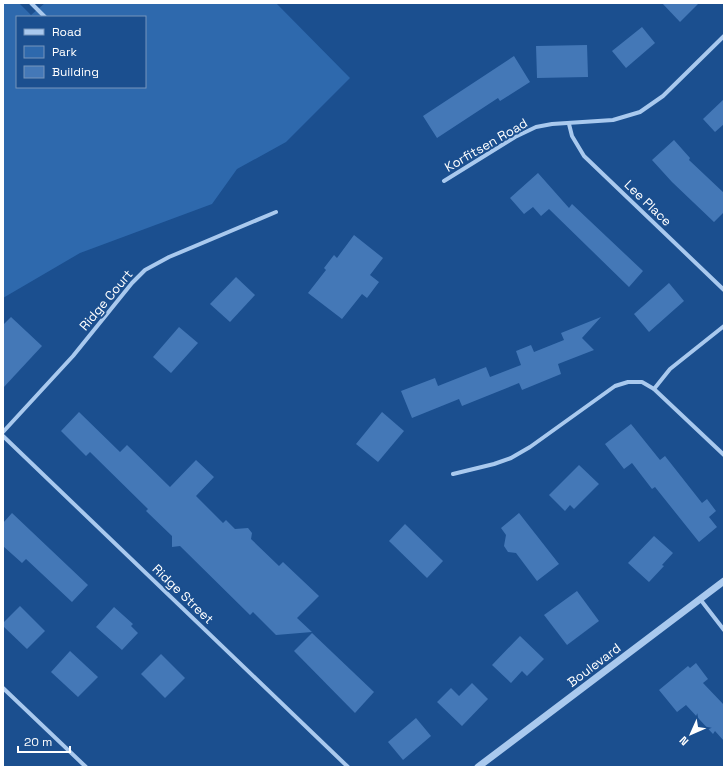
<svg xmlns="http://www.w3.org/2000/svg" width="727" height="770" viewBox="0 0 727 770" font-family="'Space Grotesk',sans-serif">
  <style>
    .green { fill: #2e69ad; fill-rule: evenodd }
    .building { fill: #4478b7 }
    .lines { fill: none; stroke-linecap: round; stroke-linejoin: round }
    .minor { stroke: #a9c9ee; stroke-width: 4 }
    .tertiary { stroke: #a9c9ee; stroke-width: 7 }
    .labels { text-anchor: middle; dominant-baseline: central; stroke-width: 4; stroke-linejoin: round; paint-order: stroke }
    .street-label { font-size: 13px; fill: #fff; stroke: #1b4f8f }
  </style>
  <rect width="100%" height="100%" fill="#1b4f8f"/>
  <path class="green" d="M3,3h16l12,12 14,-12h231l74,75 -64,64 -49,27 -25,35 -132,49 -77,45zM17,17h128v70h-128z"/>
  <g class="building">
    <path d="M662,3h37l-19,19z"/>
    <path d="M642,27l13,16 -29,25 -14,-17z"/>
    <path d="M587,45l1,32 -51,1 -1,-32z"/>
    <path d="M514,56l16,26 -30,19 -2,-3 -61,40 -14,-22z"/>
    <path d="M724,99v25l-9,8 -12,-13z"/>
    <path d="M674,140l16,18 -1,2 35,33v19l-10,10 -42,-40 -20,-22z"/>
    <path d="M538,173l31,35 3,-4 71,67 -14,16 -80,-78 -8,7 -8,-9 -9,7 -14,-16z"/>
    <path d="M354,235l29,23 -13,17 9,7 -12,16 -5,-4 -20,25 -34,-26 18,-23 -2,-2 10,-13 3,3z"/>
    <path d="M236,277l19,18 -25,27 -20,-18z"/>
    <path d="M669,283l15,18 -35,31 -15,-18z"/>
    <path d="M11,317l31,29 -39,42v-63z"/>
    <path d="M601,317l-19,21 12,12 -36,14 3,10 -39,16 -3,-7 -57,23 -3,-7 -47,19 -11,-27 34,-13 3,8 48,-19 4,10 31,-12 -5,-14 15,-6 3,7 30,-12 -3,-7z"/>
    <path d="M179,327l19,16 -27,30 -18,-16z"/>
    <path d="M79,412l41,40 7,-7 43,42 26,-27 18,17 -18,19 27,27 3,-3 9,9 13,-1 4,5 -1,6 28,27 4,-4 36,34 -22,22 15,14 -36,3 -23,-23 -3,3 -70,-69 -8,1v-11l-26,-25 2,-2 -58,-57 -4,4 -25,-25z"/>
    <path d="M382,412l22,19 -26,31 -22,-18z"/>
    <path d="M631,424l29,36 5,-4 37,47 5,-4 9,12 -7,6 8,10 -18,15 -44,-55 -3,2 -20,-26 -8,6 -19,-25z"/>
    <path d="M579,465l20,19 -25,25 -4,-4 -5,6 -16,-16z"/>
    <path d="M12,513l76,72 -16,17 -46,-43 -4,4 -19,-17v-23z"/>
    <path d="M519,513l40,51 -22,17 -21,-28 -8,-1 -4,-6 2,-11 -5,-7z"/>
    <path d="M405,524l38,37 -16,17 -38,-37z"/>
    <path d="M654,536l19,17 -11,12 2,1 -15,16 -21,-19z"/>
    <path d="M577,591l22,30 -32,24 -23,-30z"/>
    <path d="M20,606l25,25 -18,18 -24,-23v-3z"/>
    <path d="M114,607l19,17 -2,2 7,7 -16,17 -26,-23z"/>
    <path d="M312,633l62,59 -19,21 -61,-62z"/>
    <path d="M520,636l24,23 -17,17 -5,-5 -11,12 -19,-18z"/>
    <path d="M70,651l28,26 -20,20 -27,-25z"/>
    <path d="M161,654l24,24 -20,20 -24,-24z"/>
    <path d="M696,663l12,16 -5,4 21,22v36l-9,-10 -2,3 -27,-29 -9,7 -18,-22 29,-24 2,2z"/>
    <path d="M472,683l16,16 -26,27 -25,-24 14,-14 8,8z"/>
    <path d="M416,718l15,18 -28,24 -15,-18z"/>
  </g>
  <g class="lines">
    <g class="minor">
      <path d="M31,3l14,14"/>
      <path d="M569,124l3,12 12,20 140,134"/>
      <path d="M444,181l71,-44 21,-10 16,-3 61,-4 27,-8 23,-16 61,-60"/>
      <path d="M654,389l16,-20 54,-43"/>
      <path d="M3,432l70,-76 59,-73 13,-13 24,-13 107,-45"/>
      <path d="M3,436l345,331"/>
      <path d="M453,474l41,-10 17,-6 19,-11 85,-61 13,-4h14l12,7 70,66"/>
      <path d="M700,599l24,31"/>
      <path d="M3,688l83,79"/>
    </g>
    <path class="tertiary" d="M478,767l246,-186"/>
  </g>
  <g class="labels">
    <g class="street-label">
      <text transform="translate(486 145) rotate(-30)">Korfitsen Road</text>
      <text transform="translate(648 203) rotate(44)">Lee Place</text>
      <text transform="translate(106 300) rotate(-50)">Ridge Court</text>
      <text transform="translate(183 594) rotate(44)">Ridge Street</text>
      <text transform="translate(594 665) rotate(-37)">Boulevard</text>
    </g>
  </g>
  <rect width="727" height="770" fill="none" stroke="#ffffff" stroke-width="8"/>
  <rect x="16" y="16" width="130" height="72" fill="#1b4f8f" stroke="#7695bc"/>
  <rect x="24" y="29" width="20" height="6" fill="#a9c9ee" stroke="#7695bc"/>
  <text x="52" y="36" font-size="12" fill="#ffffff">Road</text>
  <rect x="24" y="46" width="20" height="12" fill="#2e69ad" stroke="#7695bc"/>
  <text x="52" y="56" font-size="12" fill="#ffffff">Park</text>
  <rect x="24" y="66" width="20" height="12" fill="#4478b7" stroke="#7695bc"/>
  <text x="52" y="76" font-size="12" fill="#ffffff">Building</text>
  <g transform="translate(691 734) rotate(225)" stroke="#1b4f8f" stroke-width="3" paint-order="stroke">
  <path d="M0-3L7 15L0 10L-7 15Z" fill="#ffffff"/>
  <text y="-6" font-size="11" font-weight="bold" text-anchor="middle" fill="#ffffff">N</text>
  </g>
  <path d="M18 746v6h52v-6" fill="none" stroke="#ffffff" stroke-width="2"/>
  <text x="24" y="746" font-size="12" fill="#ffffff" stroke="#1b4f8f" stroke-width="3" paint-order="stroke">20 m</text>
</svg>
